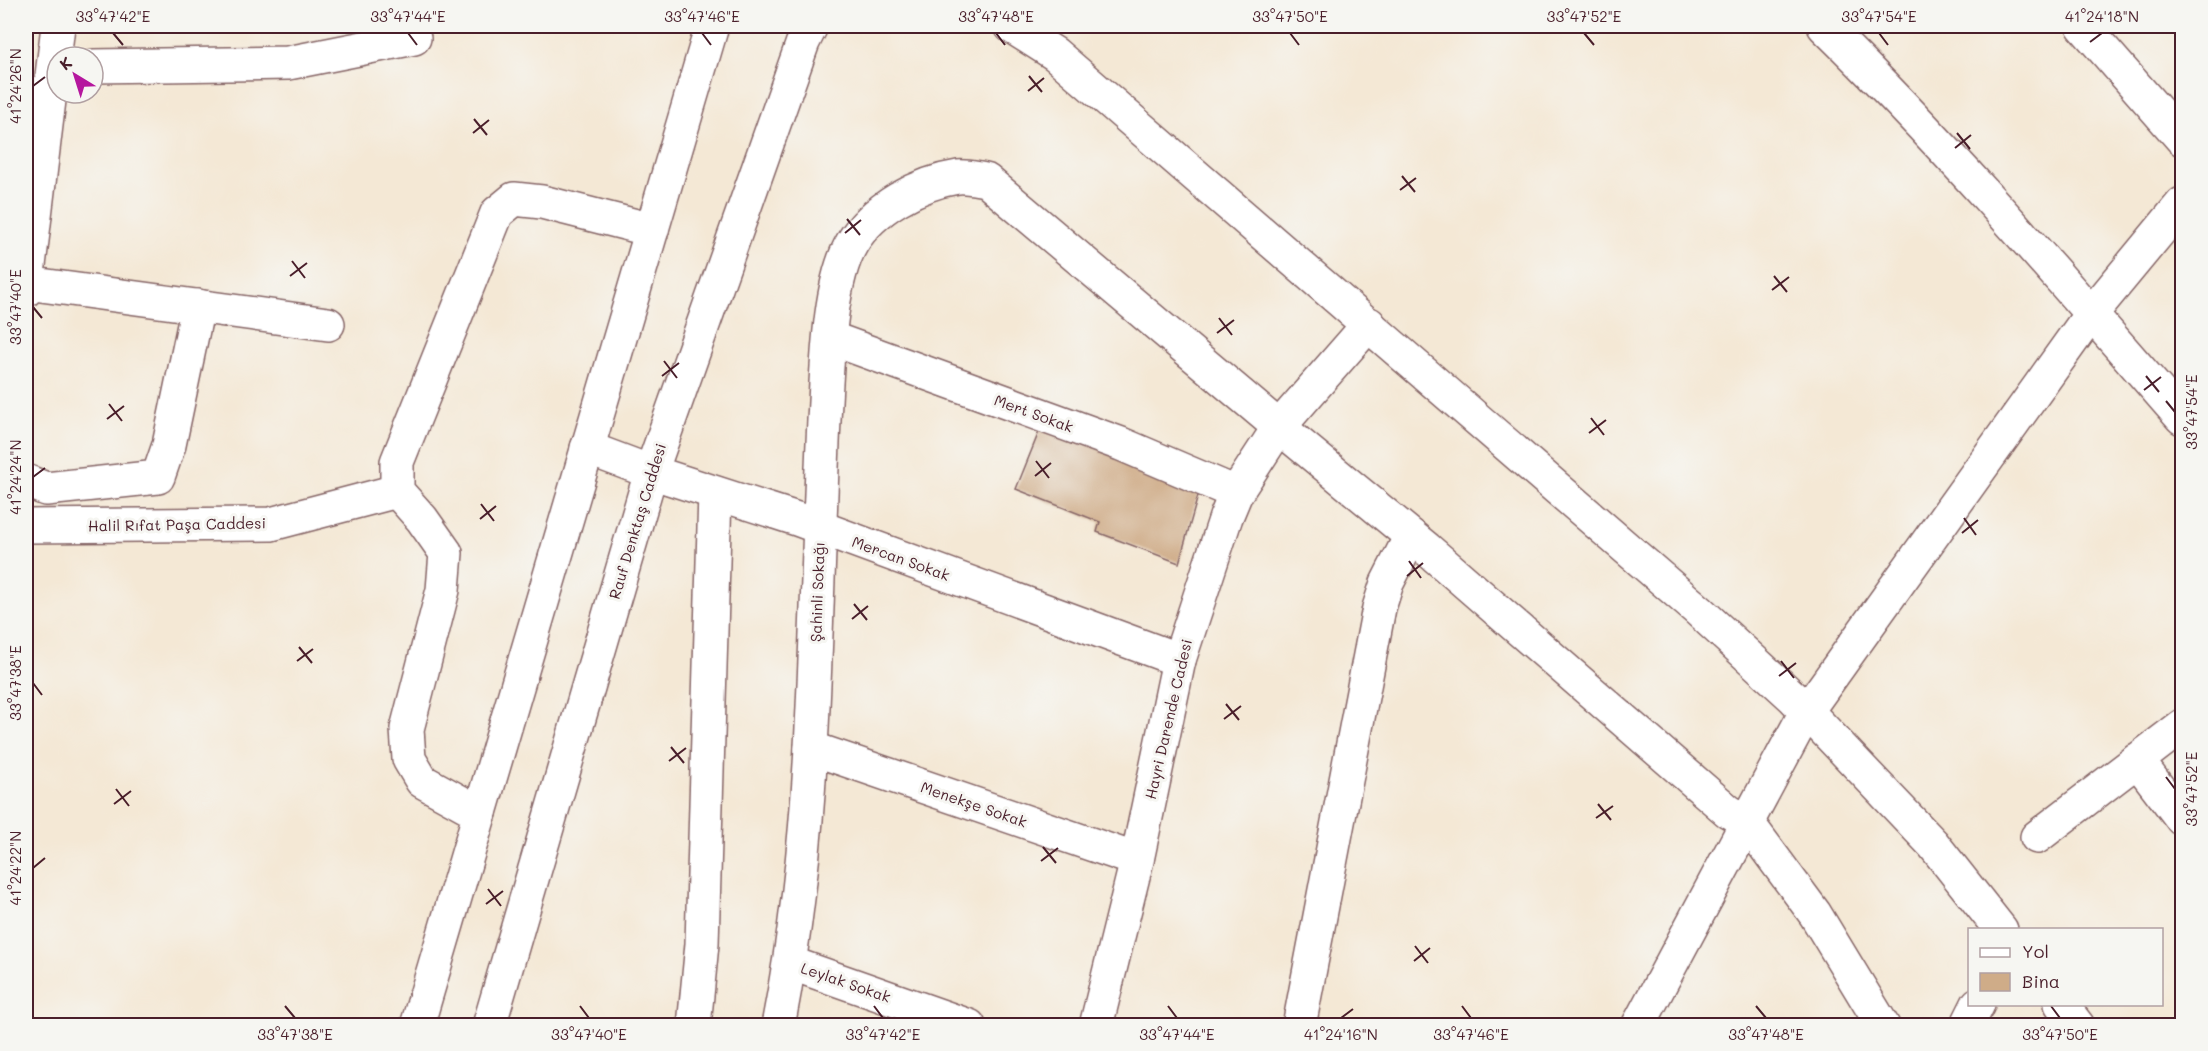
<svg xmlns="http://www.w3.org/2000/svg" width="2208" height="1051" viewBox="0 0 2208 1051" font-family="Mali,sans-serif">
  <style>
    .building { fill: #cfac88 }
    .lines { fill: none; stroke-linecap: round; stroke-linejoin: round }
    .minor-casing { stroke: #866566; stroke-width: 36 }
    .major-casing { stroke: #866566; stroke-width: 36 }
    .minor { stroke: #fff; stroke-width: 33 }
    .major { stroke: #fff; stroke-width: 33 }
    .ticks { fill: none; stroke: #4a1f2b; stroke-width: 2 }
    .labels { text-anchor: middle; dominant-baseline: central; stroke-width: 6; stroke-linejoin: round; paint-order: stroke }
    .street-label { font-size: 15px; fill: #4a1f2b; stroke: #f6f6f2 }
    .neatline { fill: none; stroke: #4a1f2b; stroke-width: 2 }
    .ticks-label { font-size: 15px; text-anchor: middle; fill: #4a1f2b }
  </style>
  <rect width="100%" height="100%" fill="#f6f6f2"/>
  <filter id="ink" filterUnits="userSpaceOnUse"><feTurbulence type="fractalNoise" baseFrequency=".0167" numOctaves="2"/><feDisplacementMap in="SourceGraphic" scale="12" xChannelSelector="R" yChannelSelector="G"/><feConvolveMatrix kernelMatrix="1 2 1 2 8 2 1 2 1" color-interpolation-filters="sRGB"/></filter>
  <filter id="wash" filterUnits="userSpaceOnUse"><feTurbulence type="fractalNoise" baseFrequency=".008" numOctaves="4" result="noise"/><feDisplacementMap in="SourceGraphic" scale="24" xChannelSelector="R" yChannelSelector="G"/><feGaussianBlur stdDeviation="1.35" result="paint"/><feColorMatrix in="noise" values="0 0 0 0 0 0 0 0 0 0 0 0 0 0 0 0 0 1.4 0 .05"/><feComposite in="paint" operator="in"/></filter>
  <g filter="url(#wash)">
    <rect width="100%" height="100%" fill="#f4e8d5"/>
    <g id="blocks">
      <path class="building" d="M1043,422l158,63 -22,78 -82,-31 3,-10 -84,-33z"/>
    </g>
  </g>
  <g filter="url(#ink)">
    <use href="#blocks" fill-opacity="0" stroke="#866566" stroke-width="1.5"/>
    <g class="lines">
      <defs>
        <g id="minor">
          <path d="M1011,26l44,28 644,557 95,87 139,146 68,86"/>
          <path d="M1824,26c126,123 242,259 358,392"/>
          <path d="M2083,26l99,113"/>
          <path d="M93,66l195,-3 126,-25"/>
          <path d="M26,283l302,41"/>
          <path d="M26,290l32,-264"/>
          <path d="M830,338l291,106 115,49"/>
          <path d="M587,448l64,24 146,47 382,141"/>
          <path d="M26,481l20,8 112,-12 11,-32 29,-139"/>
          <path d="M26,526l245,-2 126,-33"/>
          <path d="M811,748l326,112"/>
          <path d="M2137,760l45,59"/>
          <path d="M480,813l-58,-32 -13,-22 -2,-30 36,-139 3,-37 -24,-34 -25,-28v-29l100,-249 17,-14 28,3 110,28"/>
          <path d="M2037,837l145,-111"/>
          <path d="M790,963l179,63"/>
          <path d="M2061,1004l17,22"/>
          <path d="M694,1026l8,-82 13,-451"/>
          <path d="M778,1026c18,-92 28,-185 33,-279 6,-109 8,-218 13,-327 3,-48 4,-137 28,-177 21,-35 67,-60 106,-66 9,-1 20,2 28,3l293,247 148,122 301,262 19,11 68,92 68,112"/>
          <path d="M1096,1026l41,-166 42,-200 47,-143 10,-24 43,-66 90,-103"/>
          <path d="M1299,1026l80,-418 8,-25 24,-47"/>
          <path d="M1638,1026l168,-314 285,-398 91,-110"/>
          <path d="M1967,1026l11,-22"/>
        </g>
        <g id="major">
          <path d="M417,1026l295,-1000"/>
          <path d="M489,1026l162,-554 152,-430 8,-16"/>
        </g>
      </defs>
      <use href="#minor" class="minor-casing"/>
      <use href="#major" class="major-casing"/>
      <use href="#minor" class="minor"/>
      <use href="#major" class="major"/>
    </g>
  </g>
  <path class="ticks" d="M113,33l10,12M408,33l9,12M702,33l9,12M996,33l9,12M1290,33l9,12M1584,33l10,12M1879,33l9,12M2090,42l12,-9M1029,76l13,16M33,86l12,-9M1028,91l16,-13M474,119l13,16M473,133l16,-13M1957,133l13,16M1955,148l16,-13M1402,176l13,16M1400,190l16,-12M847,219l13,16M845,233l16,-13M292,261l13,17M290,276l17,-13M1774,276l13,16M1772,290l17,-13M33,307l9,11M1219,318l13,17M1217,333l17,-13M664,361l13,17M662,376l17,-13M2146,376l13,16M2144,390l17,-13M2166,401l9,11M109,404l13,17M1591,418l13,17M107,419l17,-13M1589,433l17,-13M1036,461l13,17M1035,476l16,-13M33,477l12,-9M481,504l13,17M1964,518l12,17M480,519l16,-13M1962,533l16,-13M1409,561l12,17M1407,576l16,-13M854,604l13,16M852,619l16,-13M299,647l13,16M297,661l16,-12M1781,661l13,17M1779,676l17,-13M33,683l9,12M1226,704l13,16M1224,719l17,-13M671,747l13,16M669,761l17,-13M2166,777l9,12M116,789l13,17M114,804l17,-13M1598,804l13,16M1596,818l17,-12M1043,847l13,16M1041,861l17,-13M33,868l12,-10M488,889l13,17M486,904l17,-13M1415,946l13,17M1414,961l16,-13M285,1006l10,12M580,1006l9,12M874,1006l9,12M1168,1006l9,12M1462,1006l9,12M1756,1006l10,12M2051,1006l9,12M1341,1018l12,-9"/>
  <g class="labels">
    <g class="street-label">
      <text transform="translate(1034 413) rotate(20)">Mert Sokak</text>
      <text transform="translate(637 521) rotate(-73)">Rauf Denktaş Caddesi</text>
      <text transform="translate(177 524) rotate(-1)">Halil Rıfat Paşa Caddesi</text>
      <text transform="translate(901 558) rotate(20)">Mercan Sokak</text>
      <text transform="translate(817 592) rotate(-88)">Şahinli Sokağı</text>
      <text transform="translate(1168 719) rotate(-77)">Hayri Darende Cadesi</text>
      <text transform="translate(974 804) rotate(19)">Menekşe Sokak</text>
      <text transform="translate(846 982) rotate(19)">Leylak Sokak</text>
    </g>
  </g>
  <rect width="2208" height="1051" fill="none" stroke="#f6f6f2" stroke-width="66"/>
  <rect x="1968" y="928" width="195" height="78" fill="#f6f6f2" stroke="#b1a0a2" stroke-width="1.5"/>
  <rect x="1980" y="948" width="30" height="9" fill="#ffffff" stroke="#b1a0a2" stroke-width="1.5"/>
  <text x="2022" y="958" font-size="18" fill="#4a1f2b">Yol</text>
  <rect x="1980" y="973" width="30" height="18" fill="#cfac88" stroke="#b1a0a2" stroke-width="1.5"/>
  <text x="2022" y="988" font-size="18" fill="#4a1f2b">Bina</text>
  <g transform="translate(75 75) rotate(322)"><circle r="28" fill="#f6f6f2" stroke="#b1a0a2" stroke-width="1.5"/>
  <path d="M0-4.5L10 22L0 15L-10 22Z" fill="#b5179e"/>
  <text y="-9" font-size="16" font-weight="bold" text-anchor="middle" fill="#4a1f2b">K</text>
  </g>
  <rect x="33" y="33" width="2142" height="985" class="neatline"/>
  <g class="ticks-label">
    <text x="113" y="22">33°47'42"E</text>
    <text x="408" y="22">33°47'44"E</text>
    <text x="702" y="22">33°47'46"E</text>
    <text x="996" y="22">33°47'48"E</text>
    <text x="1290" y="22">33°47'50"E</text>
    <text x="1584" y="22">33°47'52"E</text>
    <text x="1879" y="22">33°47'54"E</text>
    <text x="2102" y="22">41°24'18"N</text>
    <text transform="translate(16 86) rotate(-90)" y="5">41°24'26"N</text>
    <text transform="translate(16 307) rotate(-90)" y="5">33°47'40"E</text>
    <text transform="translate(2192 412) rotate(-90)" y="5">33°47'54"E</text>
    <text transform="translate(16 477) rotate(-90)" y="5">41°24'24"N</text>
    <text transform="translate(16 683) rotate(-90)" y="5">33°47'38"E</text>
    <text transform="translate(2192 789) rotate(-90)" y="5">33°47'52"E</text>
    <text transform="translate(16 868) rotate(-90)" y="5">41°24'22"N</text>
    <text x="295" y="1040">33°47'38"E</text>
    <text x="589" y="1040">33°47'40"E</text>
    <text x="883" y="1040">33°47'42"E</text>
    <text x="1177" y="1040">33°47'44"E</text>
    <text x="1341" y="1040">41°24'16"N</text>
    <text x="1471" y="1040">33°47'46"E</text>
    <text x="1766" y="1040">33°47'48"E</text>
    <text x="2060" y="1040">33°47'50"E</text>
  </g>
</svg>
